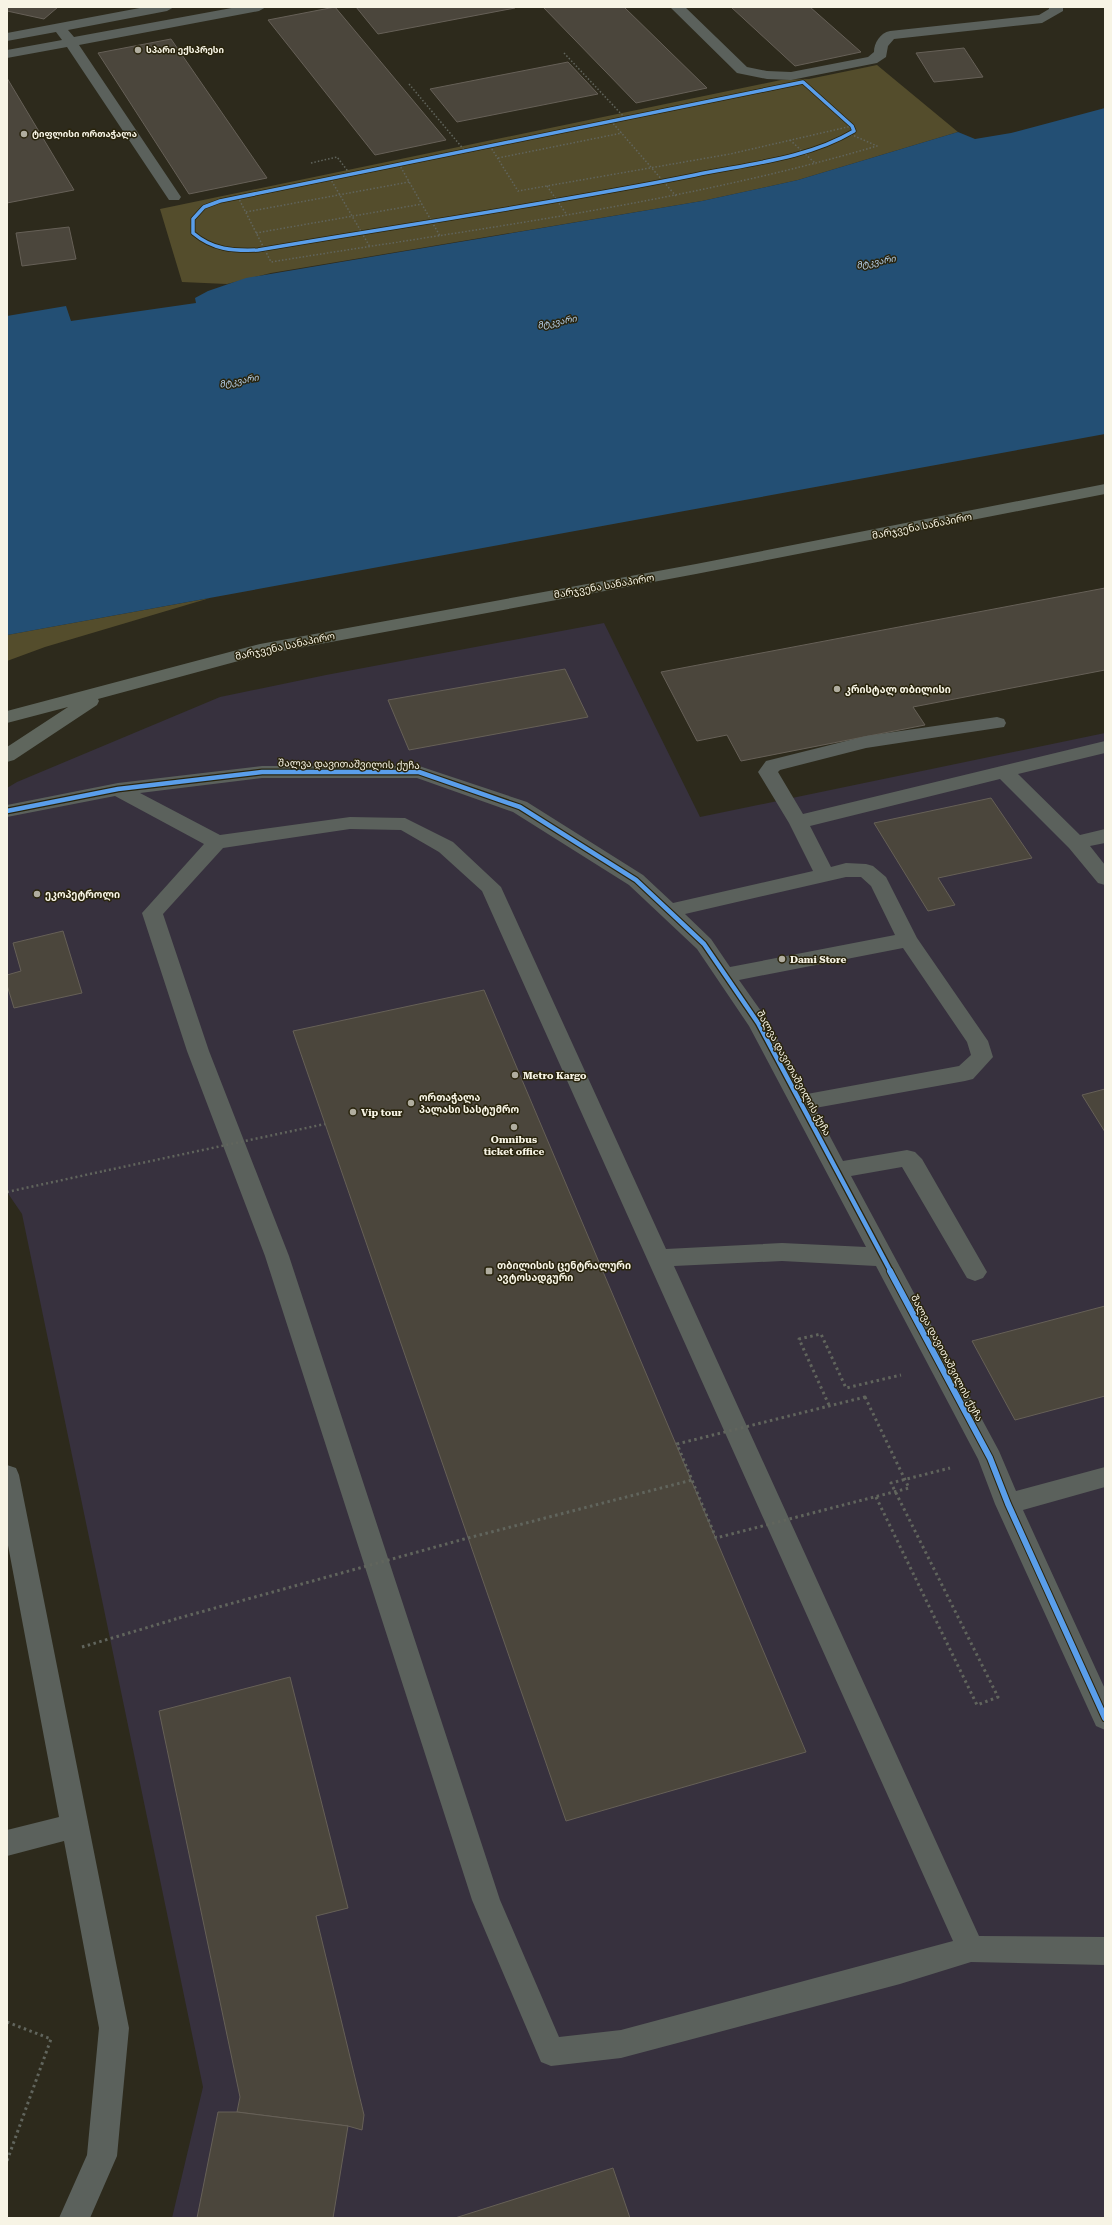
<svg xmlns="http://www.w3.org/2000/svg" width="1112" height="2225" viewBox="0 0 1112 2225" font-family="'Roboto Serif','Noto Sans Georgian',serif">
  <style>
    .industrial { fill: #37313e }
    .green { fill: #544d2c }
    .water { fill: #234f74 }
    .building { fill: #4b463c; stroke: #666057 }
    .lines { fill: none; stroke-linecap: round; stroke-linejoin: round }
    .path-far2 { stroke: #61655d; stroke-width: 1.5; stroke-dasharray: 1.5 2; stroke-linecap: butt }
    .path-far1 { stroke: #61655d; stroke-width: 2.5; stroke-dasharray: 2 3; stroke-linecap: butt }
    .path { stroke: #61655d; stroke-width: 3; stroke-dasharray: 2.5 3.5; stroke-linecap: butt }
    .minor { fill: #5b615c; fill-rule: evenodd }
    .highway { fill: #5f665d; fill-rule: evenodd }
    .path-bridge-far1 { stroke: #61655d; stroke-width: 2.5; stroke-dasharray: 2 3; stroke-linecap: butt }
    .path-bridge { stroke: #61655d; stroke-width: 3; stroke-dasharray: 2.5 3.5; stroke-linecap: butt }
    .cycleway-far2-casing { stroke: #29240d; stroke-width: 5 }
    .cycleway-far1-casing { stroke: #29240d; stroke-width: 7 }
    .cycleway-casing { stroke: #29240d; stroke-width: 8 }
    .cycleway-far2 { stroke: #5a9eea; stroke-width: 3.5 }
    .cycleway-far1 { stroke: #5a9eea; stroke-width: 4.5 }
    .cycleway { stroke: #5a9eea; stroke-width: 6 }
    .poi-dot { fill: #b0ad9f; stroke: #29240d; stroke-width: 1.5 }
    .labels { text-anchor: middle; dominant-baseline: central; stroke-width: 3; stroke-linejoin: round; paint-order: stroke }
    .far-poi-label { font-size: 9px; font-weight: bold; fill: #f7f4e5; stroke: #29240d; text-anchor: start }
    .far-water-label { font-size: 9px; font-style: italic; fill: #bad5f0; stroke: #29240d }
    .street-label { font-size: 10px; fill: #f7f4e5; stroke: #29240d }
    .poi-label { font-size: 10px; font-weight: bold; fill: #f7f4e5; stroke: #29240d; text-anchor: start }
  </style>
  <rect width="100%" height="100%" fill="#2d2a1c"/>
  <path class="industrial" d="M604,623l96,194 405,-84v1485h-933l31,-131 -181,-873 -15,-22v-404l10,-6 203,-85 106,-22z"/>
  <g class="green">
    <path d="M877,65l81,67 -160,48 -96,21 -431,72 -44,11 -45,-2 -22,-73 621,-129 28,-1z"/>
    <path d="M210,598l-165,49 -38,14v-26z"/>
  </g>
  <path class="water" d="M1105,108v326l-1098,201v-319l59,-10 5,15 125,-18 -1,-5 13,-7 38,-13 456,-77 96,-21 160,-48 17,7 36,-6z"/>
  <g class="building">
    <path d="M7,7h51l-14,12 -37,-8z"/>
    <path d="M335,7l111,133 -71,15 -107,-135z"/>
    <path d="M356,7h158l1,1 -137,26z"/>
    <path d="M543,7h81l83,81 -71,15z"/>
    <path d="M731,7h79l51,45 -66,14z"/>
    <path d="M171,39l96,139 -78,16 -91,-141z"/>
    <path d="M964,48l19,29 -49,5 -18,-29z"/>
    <path d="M568,62l30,32 -141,28 -27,-33z"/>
    <path d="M7,78l67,112 -67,13z"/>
    <path d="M69,227l7,32 -54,7 -6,-33z"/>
    <path d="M1105,588v82l-192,37 12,18 -184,36 -14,-26 -30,6 -36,-69z"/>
    <path d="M565,669l23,48 -179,33 -21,-50z"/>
    <path d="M991,798l41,60 -94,20 17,27 -27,6 -54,-88z"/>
    <path d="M63,931l19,62 -68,15 -7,-23v-10l14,-4 -8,-28z"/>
    <path d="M484,990l322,762 -240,69 -273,-790z"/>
    <path d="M1105,1089v43l-23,-37z"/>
    <path d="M1105,1306v90l-90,24 -43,-79z"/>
    <path d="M290,1677l58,231 -32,8 48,199 -2,15 -14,-4 -111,-14 3,-15 -81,-386z"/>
    <path d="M218,2112h19l111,14 -15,92h-136z"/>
    <path d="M613,2168l17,50h-175z"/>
  </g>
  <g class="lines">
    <g class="path-far2">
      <path d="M564,53l61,65"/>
      <path d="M409,84l56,67"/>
      <path d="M611,121l65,75"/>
      <path d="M790,140l26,24"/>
      <path d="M490,146l28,45 212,-37 122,-28"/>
      <path d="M498,158l124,-25"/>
      <path d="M311,163l26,-6 13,17"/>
      <path d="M399,164l41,72"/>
      <path d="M330,178l40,69"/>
      <path d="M547,186l20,29"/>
      <path d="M238,197l33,65c203,-33 409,-58 606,-116l-27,-12"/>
      <path d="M246,212l163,-30"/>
      <path d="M256,233l166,-29"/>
    </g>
    <path class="path-far1" d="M7,1192l97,-21"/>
    <g class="path">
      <path d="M829,1405l-30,-66 22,-5 25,54 55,-13"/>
      <path d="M876,1497l101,208 21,-8 -107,-214 59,-15"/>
      <path d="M468,1538l224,-58"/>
      <path d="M82,1647l97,-29"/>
      <path d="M7,2022l44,17 -44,122"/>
    </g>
    <g class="minor">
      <path d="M145,7h29l-7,4 -99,19 6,7 163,-30h29l-7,4 -180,34 102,152 -2,3h-10l-102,-153 -60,11v-8l55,-10 -6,-8 -49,9v-8z"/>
      <path d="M670,7h15l62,60 20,4 24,1 77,-15 6,-5c0,-9 6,-19 16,-21l149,-16 10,-6v-2h14v4l-21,12 -148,16 -6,7 -2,11 -9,6 -86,17 -24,-1 -30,-6z"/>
      <path d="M997,717l7,2 2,4 -2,4 -138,21 -86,22 -2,2 25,42 302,-73v12l-87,21 62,61 25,-6v14l-15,3 15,19v20l-7,-2 -29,-35 -69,-69 -190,47 21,41 15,-4 20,1 7,2 13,11 31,61 71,103 5,16 -20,22 -8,2 -150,27 28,53 64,-11 8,2 7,7 65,113 -4,6 -8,3 -8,-3 -65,-111 -51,9 148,275 17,40 89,-24v20l-82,23 82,179v41l-9,-4 -101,-222 -17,-45 -102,-193 -94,-5 -108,5 305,670 126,1v28l-134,-3 -71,22 -279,74 -70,8 -10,-4 -69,-162 -207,-644 -78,-205 -45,-138 62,-69 -89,-48 -108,21v-12l111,-22 144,-17h157l108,36 116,73 30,28 140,-32 -24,-48 -31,-51 8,-11 100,-25zM262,778h155l96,34 116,73 68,64 52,77 117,221 -84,-4 -116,6 -165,-362 -48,-45 -48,-24 -55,-1 -130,18 -80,-42zM350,829l51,1 38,22 43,39 471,1050 -332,89 -62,7 -59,-137 -211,-644 -80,-205 -46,-137 60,-66zM846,877h15l10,9 24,49 -165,32 -19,-28 -26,-25zM903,948l64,94 4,13 -12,11 -152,28 -41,-76 -27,-38z"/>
      <path d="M7,1465l9,3 3,7 110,553 -12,128 -27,62h-31l28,-63 12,-127 -35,-187 -57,15v-26l52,-13 -52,-277z"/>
    </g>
    <path class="highway" d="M1105,484v10l-409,80 -435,81 -163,44 1,2 -2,4 -83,55 -7,2v-15l61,-40 -61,16v-12l253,-67 436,-80z"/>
    <path class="path-bridge-far1" d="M104,1171l221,-47"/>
    <g class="path-bridge">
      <path d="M865,1397l44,91 -193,50 -39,-94z"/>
      <path d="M179,1618l289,-80"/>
    </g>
    <defs>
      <path id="cycleway-far2" d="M803,82l49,44 2,5c-47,28 -106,33 -159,44 -144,29 -291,50 -437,75 -25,1 -45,0 -65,-17v-14l11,-12 16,-6z"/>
      <path id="cycleway-far1" d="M7,811l111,-22 144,-17h157l101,35 116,73 68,64 54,79 133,249"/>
      <path id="cycleway" d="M890,1271l100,187 18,46 97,214"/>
    </defs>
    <use href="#cycleway-far2" class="cycleway-far2-casing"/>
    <use href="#cycleway-far1" class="cycleway-far1-casing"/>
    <use href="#cycleway" class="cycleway-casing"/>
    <use href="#cycleway-far2" class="cycleway-far2"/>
    <use href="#cycleway-far1" class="cycleway-far1"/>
    <use href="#cycleway" class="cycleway"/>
  </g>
  <g class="poi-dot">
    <circle cx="138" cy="50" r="4"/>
    <circle cx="24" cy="134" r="4"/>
    <circle cx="837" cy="689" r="4"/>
    <circle cx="37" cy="894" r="4"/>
    <circle cx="782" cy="959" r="4"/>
    <circle cx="515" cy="1075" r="4"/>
    <circle cx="411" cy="1103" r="4"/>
    <circle cx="353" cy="1112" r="4"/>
    <circle cx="514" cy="1127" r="4"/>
    <rect x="485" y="1267" width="8" height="8" rx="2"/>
  </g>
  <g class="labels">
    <g class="far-poi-label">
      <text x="146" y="50">სპარი ექსპრესი</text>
      <text x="32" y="134">ტიფლისი ორთაჭალა</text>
    </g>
    <g class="far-water-label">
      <text transform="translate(876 262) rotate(-11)">მტკვარი</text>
      <text transform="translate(557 322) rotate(-11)">მტკვარი</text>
      <text transform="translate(239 381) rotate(-11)">მტკვარი</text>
    </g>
    <g class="street-label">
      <text transform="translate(922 526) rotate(-11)">მარჯვენა სანაპირო</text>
      <text transform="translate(604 586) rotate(-10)">მარჯვენა სანაპირო</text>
      <text transform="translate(285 646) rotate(-12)">მარჯვენა სანაპირო</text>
      <text transform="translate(349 764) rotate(1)">შალვა დავითაშვილის ქუჩა</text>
      <text transform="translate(794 1073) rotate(61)">შალვა დავითაშვილის ქუჩა</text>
      <text transform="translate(947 1358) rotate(62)">შალვა დავითაშვილის ქუჩა</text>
    </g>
    <g class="poi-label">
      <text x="845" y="689">კრისტალ თბილისი</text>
      <text x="45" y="894">ეკოპეტროლი</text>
      <text x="790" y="959">Dami Store</text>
      <text x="523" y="1075">Metro Kargo</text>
      <text x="419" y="1097">ორთაჭალა<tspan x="419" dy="12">პალასი სასტუმრო</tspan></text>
      <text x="361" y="1112">Vip tour</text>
      <text x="514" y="1139" text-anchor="middle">Omnibus<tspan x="514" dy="12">ticket office</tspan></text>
      <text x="497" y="1265">თბილისის ცენტრალური<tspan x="497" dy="12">ავტოსადგური</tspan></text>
    </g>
  </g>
  <rect width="1112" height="2225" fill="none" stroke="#f7f4e5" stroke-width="16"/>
</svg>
